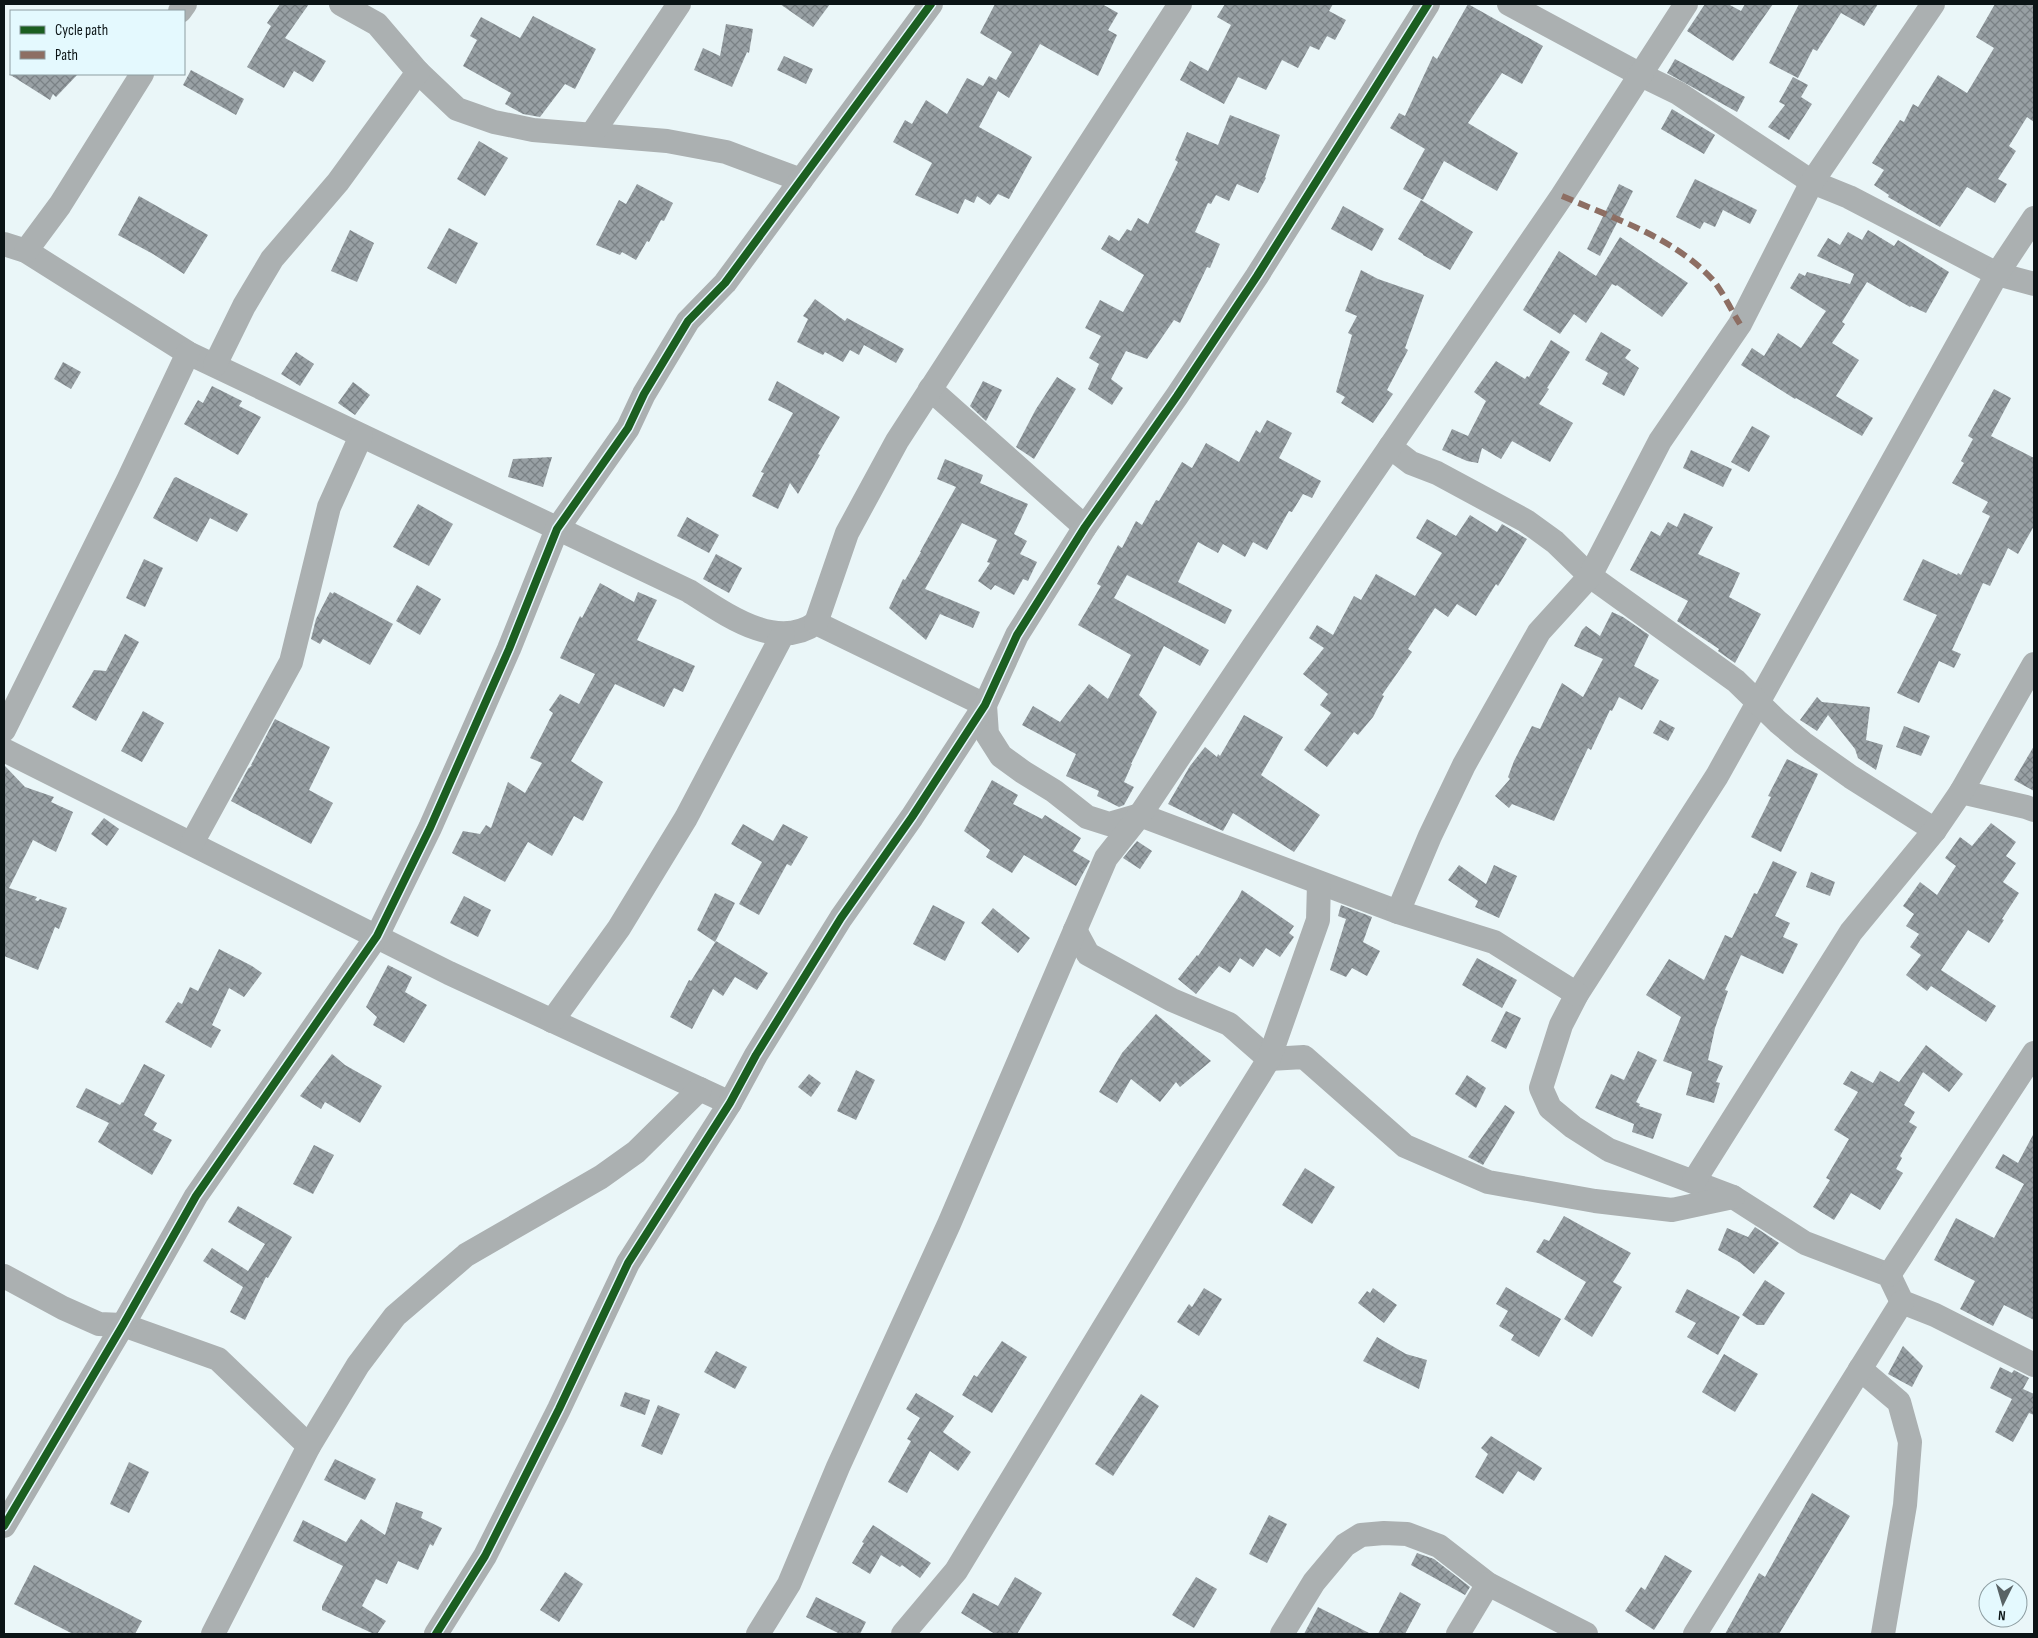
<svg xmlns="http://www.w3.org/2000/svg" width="2038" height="1638" viewBox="0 0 2038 1638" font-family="'Sofia Sans Condensed',sans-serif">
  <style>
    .building { fill: url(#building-cross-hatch) }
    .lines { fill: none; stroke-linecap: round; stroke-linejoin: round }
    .minor { stroke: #abb0b1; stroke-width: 24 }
    .quiet { stroke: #8d6e63; stroke-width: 6; stroke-dasharray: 12 6; stroke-linecap: butt }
    .cycleway-casing { stroke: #e4f9fe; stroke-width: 11 }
    .cycleway { stroke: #1b5e20; stroke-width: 8 }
  </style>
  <defs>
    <pattern id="building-cross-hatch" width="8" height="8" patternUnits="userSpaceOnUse" patternTransform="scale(1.25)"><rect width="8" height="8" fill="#98a0a4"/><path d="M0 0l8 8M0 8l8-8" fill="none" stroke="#7a8185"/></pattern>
  </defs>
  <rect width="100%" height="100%" fill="#eaf6f8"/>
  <g class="building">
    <path d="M280,4h29l-24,34 41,23 -13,21 -19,-11 -10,17 -37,-21 24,-41 -4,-3z"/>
    <path d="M780,4h50l-17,23z"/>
    <path d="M995,4h107l16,9 -10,17 9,5 -19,41 -58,-32 -31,54 -11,-7 -19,36 53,30 -23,42 -11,-5 -8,11 -13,-9 -3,7 -9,-4 -7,15 -43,-19 17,-32 -39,-21 12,-22 7,4 14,-24 21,14 20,-36 16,8 6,-10 7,4 16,-28 -32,-19z"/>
    <path d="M1225,4h108l-4,7 17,9 -11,20 -8,-4 -8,14 -9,-4 -12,22 -16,-8 -16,30 -28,-13 -14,27 -44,-24 10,-19 18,10 23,-46 -14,-8z"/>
    <path d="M1468,4l75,42 -21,38 -20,-11 -34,50 50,30 -21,38 -53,-30 -21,39 -20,-11 22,-40 -35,-21 9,-15 6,3 28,-60 4,3z"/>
    <path d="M1705,4h23l13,7 4,-7h28l-40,57 -46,-30z"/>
    <path d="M1799,4h79l-14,22 -23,-13 -24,38 -4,-2 -15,29 -29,-15z"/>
    <path d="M1995,4h39v118l-7,-5 -18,29 7,5 -18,28 9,5 -12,19 -28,-16 -27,40 -52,-30 1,-2 -15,-10 10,-15 -12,-7 28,-43 4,2 9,-18 5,3 20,-32 29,18 27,-45 -18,-11z"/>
    <path d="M533,16l63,33 -21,40 -10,-5 -25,33 -17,-3 -18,-10 6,-11 -48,-27 14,-26 -7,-4 11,-19 39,21z"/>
    <path d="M726,24l27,5 -4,24 -2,-1 -15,35 -38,-17 9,-22 17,8z"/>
    <path d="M784,56l29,13 -7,15 -29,-14z"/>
    <path d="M1675,59l70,38 -8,15 -70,-39z"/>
    <path d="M191,70l53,29 -8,16 -53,-30z"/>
    <path d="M9,74h69l-22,23 -3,-3 -3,6z"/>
    <path d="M1793,77l15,8 -7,12 11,7 -23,36 -21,-13 17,-22 -6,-3z"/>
    <path d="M1672,109l43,26 -11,19 -43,-25z"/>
    <path d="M1230,115l50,20 -15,42 1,1 -8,15 -21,-9 -8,17 -13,-6 -5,9 -3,-1 -13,29 25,12 -10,24 -3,-1 -27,56 -6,-3 -27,39 -21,-8 -15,28 12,9 -11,17 -24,-16 11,-25 -10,-6 12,-22 -16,-8 15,-28 23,12 21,-37 -43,-26 8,-14 10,6 8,-12 4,2 7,-13 10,6 30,-62 -3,-2 12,-28 31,13z"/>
    <path d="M479,141l29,17 -23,38 -28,-17z"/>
    <path d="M1695,179l62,31 -7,14 -27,-14 -8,17 -11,-5 -4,7 -24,-12z"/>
    <path d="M637,184l36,19 -9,18 -3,-1 -12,22 -2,-1 -11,19 -14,-8 -2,3 -24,-10 23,-45 7,4z"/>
    <path d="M1619,184l14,7 -33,65 -13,-7z"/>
    <path d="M139,196l69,39 -24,39 -31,-20 -35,-19z"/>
    <path d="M1421,200l52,32 -23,38 -27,-15v-1l-25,-15z"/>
    <path d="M1343,206l41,23 -12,22 -41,-22z"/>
    <path d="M449,228l29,15 -22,41 -29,-16z"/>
    <path d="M350,230l24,13 -17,39 -26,-11z"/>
    <path d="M1868,230l26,16 4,-6 51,32 -23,41 -15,-7 -1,1 -43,-25 -25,40 3,2 -13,19 27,17 -23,36 37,22 -11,18 -66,-38 -1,1 -54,-34 11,-17 12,8 14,-23 23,15 25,-37 -36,-23 9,-15 6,3 2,-4 43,12 4,-10 -37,-18 11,-18 12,7 8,-13 14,8z"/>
    <path d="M1620,237l68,46 -26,34 -45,-32 -1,1 -4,-2 -26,39 -12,-9 -14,20 -37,-24 36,-59 37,25z"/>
    <path d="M1361,270l17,9 46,16 -19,53 3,2 -21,40 6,4 -20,29 -32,-20 4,-6 -9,-5 16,-57 -4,-2 9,-17 -12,-5z"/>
    <path d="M815,299l30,22 2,-3 57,31 -8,14 -32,-18 -5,10 -9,-5 -7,12 -18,-10 -2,3 -26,-13 11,-23 -5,-3z"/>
    <path d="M1601,332l30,18 -6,8 14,10 -15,28 -22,-12 6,-11 -23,-13z"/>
    <path d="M1551,340l19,12 -23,36 2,1 -10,15 34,19 -23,39 -38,-21 -11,18 -19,-11 -4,15 -11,-2 -25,-11 10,-21 16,7 18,-35 -12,-9 22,-31 29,18 2,-3 2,1z"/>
    <path d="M296,352l18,12 -14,22 -19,-12z"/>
    <path d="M63,362l18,10 -10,17 -17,-10z"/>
    <path d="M1057,377l19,12 -42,70 -18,-12 20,-38z"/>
    <path d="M777,381l63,36 -22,37 2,1 -22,39 -8,-11 -12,26 -26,-13 12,-23 -3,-1 32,-59 -25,-13z"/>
    <path d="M983,381l19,9 -16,31 -16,-15z"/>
    <path d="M353,382l17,13 -15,20 -17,-12z"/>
    <path d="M212,386l30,15 -3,5 22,11 -23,38 -54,-31 14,-24 5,3z"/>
    <path d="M1994,389l17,9 -20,38 43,22v68l-16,28 -10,-6 -18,38 -7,-3 -31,67 9,4 -7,14 -15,-7 -20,42 -22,-10 40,-78 -34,-15 20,-41 34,16 1,-2 3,2 29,-59 -8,-4 6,-10 -36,-19 12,-20 -3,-2 12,-22 -5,-3z"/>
    <path d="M1267,420l25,13 -13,25 42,23 -9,17 -9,-4 -11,18 -3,-1 -22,39 -14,-8 -8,15 -22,-13 -5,9 -20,-11 -20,40 54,28 -7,14 -98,-49 -13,23 95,52 -9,16 -36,-20 -25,49 18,17 -26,52h1l-8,18 10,5 -10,18 -5,2 -22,-11 2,-5 -33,-15 10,-22 -54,-29 11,-19 27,16 29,-38 19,15 23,-44 -53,-30 23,-39 -4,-2 21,-39 4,3 14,-27 6,4 14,-25 3,1 23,-39 10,6 14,-25 33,19 17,-32 4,3z"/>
    <path d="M1752,426l18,10 -21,36 -18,-10z"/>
    <path d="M1691,450l41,19 -9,18 -40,-19z"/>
    <path d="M552,457l-9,30 -35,-10 5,-18z"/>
    <path d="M945,459l38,16 -3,8 48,21 -14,30 13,7 -7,13 17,8 -9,19 -5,-2 -9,16 -19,-10 -4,5 -13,-9 12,-18 -3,-1 10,-22 -35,-17 -37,66 55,23 -7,16 -33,-14 -14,26 -37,-32 14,-29 2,1 16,-28h-1l36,-65 -19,-8z"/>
    <path d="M176,477l72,37 -11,18 -27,-14 -13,24 -44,-24 21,-40z"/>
    <path d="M418,504l35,20 -24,42 -36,-19z"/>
    <path d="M1684,513l29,14 -15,27 42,19 -11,24 32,17 -26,49 -17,-12 1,-2 -42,-28 11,-20 -58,-31 21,-39 9,5 8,-14 9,5z"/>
    <path d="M1470,515l27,17 5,-8 25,15 -29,47 -2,-2 -20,32 -19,-12 -9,13 -13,-9 -27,41 4,3 -30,43 2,1 -11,21 -15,18 -4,-3 -27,35 -23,-17 27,-37 -11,-8 8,-11 -25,-20 21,-26 -15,-10 8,-13 16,10 21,-39 7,4 15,-26 39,22 27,-43 -26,-15 11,-19 29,17z"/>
    <path d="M687,517l32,18 -10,18 -32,-17z"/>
    <path d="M716,554l26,14 -13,25 -26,-14z"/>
    <path d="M144,559l19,9 -18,39 -19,-9z"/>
    <path d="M600,583l34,19 4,-10 19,8 -20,40 58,26 -12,26 -9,-4 -10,19 -49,-23 -44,77 32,21 -20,39 -9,-5 -22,40 -24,-14 -23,40 -53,-29 11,-22 17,3 6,-9 5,3 17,-46 17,11 17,-30 -12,-5 23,-45 -4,-3 11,-16 19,10 16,-30 -35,-16 20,-42 2,2z"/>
    <path d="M417,585l24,14 -21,36 -24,-14z"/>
    <path d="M330,592l3,2 1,-2 59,32 -23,41 -47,-26 -3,5 -9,-5 5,-20z"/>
    <path d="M1612,612l11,5 26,18 -15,31 25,14 -17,30 -23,-13 -7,14 -2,-1 -19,40 -3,-2 -34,73 -42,-17 -3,4 -14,-12 15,-17 -2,-2 6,-16 18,-35 8,3 22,-46 21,14 20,-38 -29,-13 8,-16 4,-4 14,10z"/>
    <path d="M125,634l14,8 -43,79 -24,-14 22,-37 12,1z"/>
    <path d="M1817,697l5,5 48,5 -4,33 17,5 -7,25 -18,-12 -3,-9 -27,-34 -11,16 -17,-11z"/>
    <path d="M143,711l21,12 -22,39 -21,-11z"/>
    <path d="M1244,715l39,22 -22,38 59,40 -26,37 -61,-39 -10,18 -55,-27 22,-38 15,-19 12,10 1,-3 2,2z"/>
    <path d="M275,719l55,28 -21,43 24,13 -22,41 -80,-43 17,-32 4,-4h-1z"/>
    <path d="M1660,720l15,8 -7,13 -15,-8z"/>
    <path d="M1904,726l26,10 -9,20 -25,-9z"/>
    <path d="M2034,746v45l-20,-11z"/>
    <path d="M1787,759l31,15 -37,78 -30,-15 20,-40 -3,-1z"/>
    <path d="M4,765l21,22 29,10 -3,5 22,10 -17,40 -23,-12 -24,48 28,9 -2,3 3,1 2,-2 27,9 -8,21 -4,-2 -17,43 -34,-14z"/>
    <path d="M992,780l26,15 -5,9 29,15 3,-4 36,23 -8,13 17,10 -14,25 -52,-31 -12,18 -26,-16 4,-7 -26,-19z"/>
    <path d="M104,818l15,11 -12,17 -16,-12z"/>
    <path d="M1991,823l25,19 -10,14 10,7 -13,19 16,11 -17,26 2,1 -15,23 -21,-13 -27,40 55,36 -10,16 -55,-36 -4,5 -21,-16 15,-20 -11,-8 9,-13 -13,-8 8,-12 -11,-8 17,-24 17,13 19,-29 -11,-8 15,-21 12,9z"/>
    <path d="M743,824l30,17 10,-17 25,13 -17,29 -4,-2 -28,51 -20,-11 23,-42 -31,-18z"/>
    <path d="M1137,841l15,10 -12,18 -17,-11z"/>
    <path d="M1773,861l24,11 -22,44 15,7 -7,14 15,7 -15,30 -42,-19 -16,35 3,1 -13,37 -7,32 15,6 -7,16 4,1 -6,20 -28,-8 6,-23 -29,-11 18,-44 -35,-22 23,-36 35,21 21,-45 7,3 22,-45 3,1z"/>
    <path d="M1459,865l27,19 8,-19 23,11 -18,42 -24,-11 3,-6 -30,-21z"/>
    <path d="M1811,872l24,10 -5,14 -24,-9z"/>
    <path d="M1242,890l52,36 -5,7 5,4 -14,20 -14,-9 -13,19 -13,-9 -10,15 -11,-7 -23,28 -18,-15 19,-24 1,1 40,-58z"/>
    <path d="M715,893l20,10 -20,39 -18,-12z"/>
    <path d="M464,896l27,14 -13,27 -28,-14z"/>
    <path d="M933,905l32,17 -20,39 -32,-17z"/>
    <path d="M1341,905l31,12 -9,25 17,9 -13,25 -15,-8 -6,9 -16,-7 16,-51 -8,-3z"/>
    <path d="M993,908l37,30 -12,15 -37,-30z"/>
    <path d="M716,941l52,32 -11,17 -22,-13 -12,19 -10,-7 -21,40 -22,-12 19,-37 2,1z"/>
    <path d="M219,949l33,17 10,7 -18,24 -15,-9 -17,37 9,5 -10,18 -46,-26 13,-20 4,2 8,-17 8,4z"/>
    <path d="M1477,958l40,22 -15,28 -40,-23z"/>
    <path d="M388,965l24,12 -7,15 22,13 -23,38 -31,-18 4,-8 -11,-10z"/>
    <path d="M1506,1011l15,7 -15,31 -15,-8z"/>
    <path d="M1156,1014l55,47 -31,26 -4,-5 -16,20 -29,-23 -14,24 -18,-11 23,-39z"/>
    <path d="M1926,1045l37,29 -14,18 -26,-20 -19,33 11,7 -6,10 8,5 -17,29 2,2 -6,11 7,4 -23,37 -29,-17 -17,27 -21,-13 17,-27 -4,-2 23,-39 -15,-9 24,-38 -15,-8 8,-13 22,12 7,-12 19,11z"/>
    <path d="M1638,1051l19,9 -21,42 4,2 -1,2 23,8 -9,25 -21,-7 2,-8 -39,-16 16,-34 13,6z"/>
    <path d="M332,1054l13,11 37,21 -22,37 -35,-21 -4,7 -21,-13z"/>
    <path d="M144,1064l21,11 -21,40 13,8 -4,7 19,10 -20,35 -54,-33 11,-19 -33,-16 10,-19 34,17 2,-3 1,1z"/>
    <path d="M856,1070l19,10 -19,40 -19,-9z"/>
    <path d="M809,1074l12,9 -10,14 -13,-10z"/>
    <path d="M1467,1075l19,13 -10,20 -21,-14z"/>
    <path d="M1505,1105l10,7 -32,53 -15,-8z"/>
    <path d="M2034,1133v187l-30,-15 -11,21 -33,-17 15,-28 -41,-21 22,-42 38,20 30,-54 -29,-16 8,-14 15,9z"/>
    <path d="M314,1145l20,10 -21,39 -20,-10z"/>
    <path d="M1305,1168l30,19 -23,37 -30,-19z"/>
    <path d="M238,1206l54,31 -24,41 -2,-1 -21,43 -15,-8 13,-25 -40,-26 9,-13 36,23 17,-27 -37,-22z"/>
    <path d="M1564,1216l67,37 -18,29 9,5 -30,50 -28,-18 22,-37 -50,-30 8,-13 5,2z"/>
    <path d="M1755,1227l24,16 -25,31 -15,-12 -21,-12 9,-22 21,9z"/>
    <path d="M1765,1280l20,13 -21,32h-7l-15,-10z"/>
    <path d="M1506,1287l55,32 -22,38 -28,-17 3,-5 -15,-9 9,-15 -12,-7z"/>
    <path d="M1204,1288l18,11 -23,37 -22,-14 12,-18 3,3z"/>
    <path d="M1373,1288l24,17 -13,18 -26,-20 9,-12 3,2z"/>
    <path d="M1687,1289l53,28 -22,38 -31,-18 9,-14 -21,-11z"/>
    <path d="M1377,1337l29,17 21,6 -8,29 -56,-28z"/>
    <path d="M1002,1341l25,16 -35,56 -30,-18 12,-20 3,2z"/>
    <path d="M1903,1346l20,20 -11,21 -24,-13z"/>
    <path d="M716,1351l31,16 -12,22 -31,-17z"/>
    <path d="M1724,1354l34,20 -23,38 -33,-20z"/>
    <path d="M2000,1367l12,6 2,-3 15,8 -6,11 11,5v21l-5,-2 -16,29 -18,-10 17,-33 -22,-11z"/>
    <path d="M625,1392l25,8 -5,15 -25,-9z"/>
    <path d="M916,1393l38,23 -11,16 28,20 -13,19 -28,-20 -23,42 -19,-11 23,-41 -4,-2 13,-21 -14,-9z"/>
    <path d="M1141,1394l18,12 -46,70 -18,-12z"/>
    <path d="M658,1405l22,9 -18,41 -21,-9z"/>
    <path d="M1491,1436l51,32 -8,13 -16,-10 -15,23 -28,-17 13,-23 -7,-6z"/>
    <path d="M335,1459l41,20 -11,21 -41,-20z"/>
    <path d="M129,1462l20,10 -20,41 -19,-9z"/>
    <path d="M1812,1493l38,23 -71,118h-54l34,-61 6,4z"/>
    <path d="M396,1502l27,10 -2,6 21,10 -9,18 -3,-2 -12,26 -20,-9 -11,23 -11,-5 -14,27 24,15 -9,13h-3l-52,-24v-4l21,-40 -50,-25 10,-21 43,22 15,-23 24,16z"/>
    <path d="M1269,1515l18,9 -20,39 -18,-9z"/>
    <path d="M873,1525l58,38 -11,15 -18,-13 -2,2 -19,-12 -11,19 -18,-11 12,-20 -2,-1z"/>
    <path d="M1417,1553l17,6 36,28 -5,8 -54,-30z"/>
    <path d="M1665,1555l27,16 -38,59 -29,-19 16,-24 4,3z"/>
    <path d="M34,1565l108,56 -7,13h-62l-59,-30z"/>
    <path d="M565,1572l18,12 -24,38 -19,-12z"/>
    <path d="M1015,1577l27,16 -25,41h-22l-34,-21 12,-20 25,13z"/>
    <path d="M1196,1577l21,12 -23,39 -22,-13z"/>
    <path d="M1400,1592l21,12 -16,30h-27z"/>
    <path d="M816,1597l50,25 -6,12h-20l-34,-17z"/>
    <path d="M1318,1607l53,27h-67z"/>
  </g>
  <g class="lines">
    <g class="minor">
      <path d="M341,4l36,20 41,48 39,37 37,13 39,8 134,11 59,11 75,28"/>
      <path d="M1509,4l132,71 37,18 134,89 37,15 148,77 37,10"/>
      <path d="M180,11l5,-7"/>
      <path d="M592,134l87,-130"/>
      <path d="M2034,218l-37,56 -280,502 -140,218 -16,31 -20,63 9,20 23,19 36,23 124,47 72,46 84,32 13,27 33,13 99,50"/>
      <path d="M4,244l22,7 162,102 501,238c35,22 87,61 127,32l169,82 2,29 14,22 22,16 31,19 33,26 22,7 31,-9 258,97 96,30 83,52"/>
      <path d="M26,251l34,-46 82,-131"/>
      <path d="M215,365l29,-59 28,-47 66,-77 80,-110"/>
      <path d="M930,389l155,138"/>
      <path d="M1390,447l21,16 26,10 89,48 29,21 35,34 146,105 42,41 25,21 48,34 84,53"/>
      <path d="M816,623l31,-90 50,-92 283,-437"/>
      <path d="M4,730l124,-250 60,-127"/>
      <path d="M4,750l445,223 281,130"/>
      <path d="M1961,792l65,15 8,3"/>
      <path d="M192,843l99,-181 38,-155 32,-71"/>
      <path d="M1398,912l32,-76 34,-71 75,-133 51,-56 70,-135 80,-117 72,-142 121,-178"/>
      <path d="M1075,930l13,24 84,46 57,24 40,35 35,-2 101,89 83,36 107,19 77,9 61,-13"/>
      <path d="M552,1021l67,-93 67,-110 97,-184"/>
      <path d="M1694,1181l157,-249 84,-102 26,-38 73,-128"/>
      <path d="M1889,1275l145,-222"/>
      <path d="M4,1276l59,32 36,16 24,1 95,34 91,87"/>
      <path d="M1860,1369l39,33 11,40 -5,63 -22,129"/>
      <path d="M4,1526l119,-201 73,-129 181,-260 53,-108 79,-179 48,-120 71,-101 16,-34 44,-73 37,-38 206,-279"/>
      <path d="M213,1634l96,-188 49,-81 37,-49 71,-61 135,-78 35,-25 64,-63"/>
      <path d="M436,1634l49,-78 74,-147 69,-146 102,-160 26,-48 85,-137 71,-101 73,-112 32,-70 68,-108 92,-131 80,-120 171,-272"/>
      <path d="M758,1634l31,-50 49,-117 111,-243 157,-366 34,-43 113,-168 309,-451 124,-192"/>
      <path d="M903,1634l53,-63 232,-382 81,-130 49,-139 1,-37"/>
      <path d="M1282,1634l32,-52 31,-37 16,-10 23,-2 23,1 32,12 49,38 98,50"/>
      <path d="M1458,1634l30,-50"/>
      <path d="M1695,1634l207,-332"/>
    </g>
    <path class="quiet" d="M1562,196c51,22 111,41 150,83 10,11 19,31 28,45"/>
    <defs>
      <g id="cycleway">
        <path d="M4,1526l119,-201 73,-129 181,-260 53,-108 79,-179 48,-120 71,-101 16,-34 44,-73 37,-38 206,-279"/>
        <path d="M436,1634l49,-78 74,-147 69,-146 102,-160 26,-48 85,-137 71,-101 73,-112 32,-70 68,-108 92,-131 80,-120 171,-272"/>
      </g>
    </defs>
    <use href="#cycleway" class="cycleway-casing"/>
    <use href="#cycleway" class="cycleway"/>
  </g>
  <rect width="2038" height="1638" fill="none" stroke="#0b1416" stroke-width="10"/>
  <rect x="10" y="10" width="175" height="65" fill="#e4f9fe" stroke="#8d9da1"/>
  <rect x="20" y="26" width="25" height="8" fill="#1b5e20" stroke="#8d9da1"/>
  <text x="55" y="35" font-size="15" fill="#0b1416">Cycle path</text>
  <rect x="20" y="51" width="25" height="8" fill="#8d6e63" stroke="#8d9da1"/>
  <text x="55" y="60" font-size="15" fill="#0b1416">Path</text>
  <g transform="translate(2003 1603) rotate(185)"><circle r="24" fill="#e4f9fe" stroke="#8d9da1"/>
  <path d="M0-4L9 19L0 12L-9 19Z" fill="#596365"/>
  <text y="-8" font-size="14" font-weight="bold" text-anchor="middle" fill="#0b1416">N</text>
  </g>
</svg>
